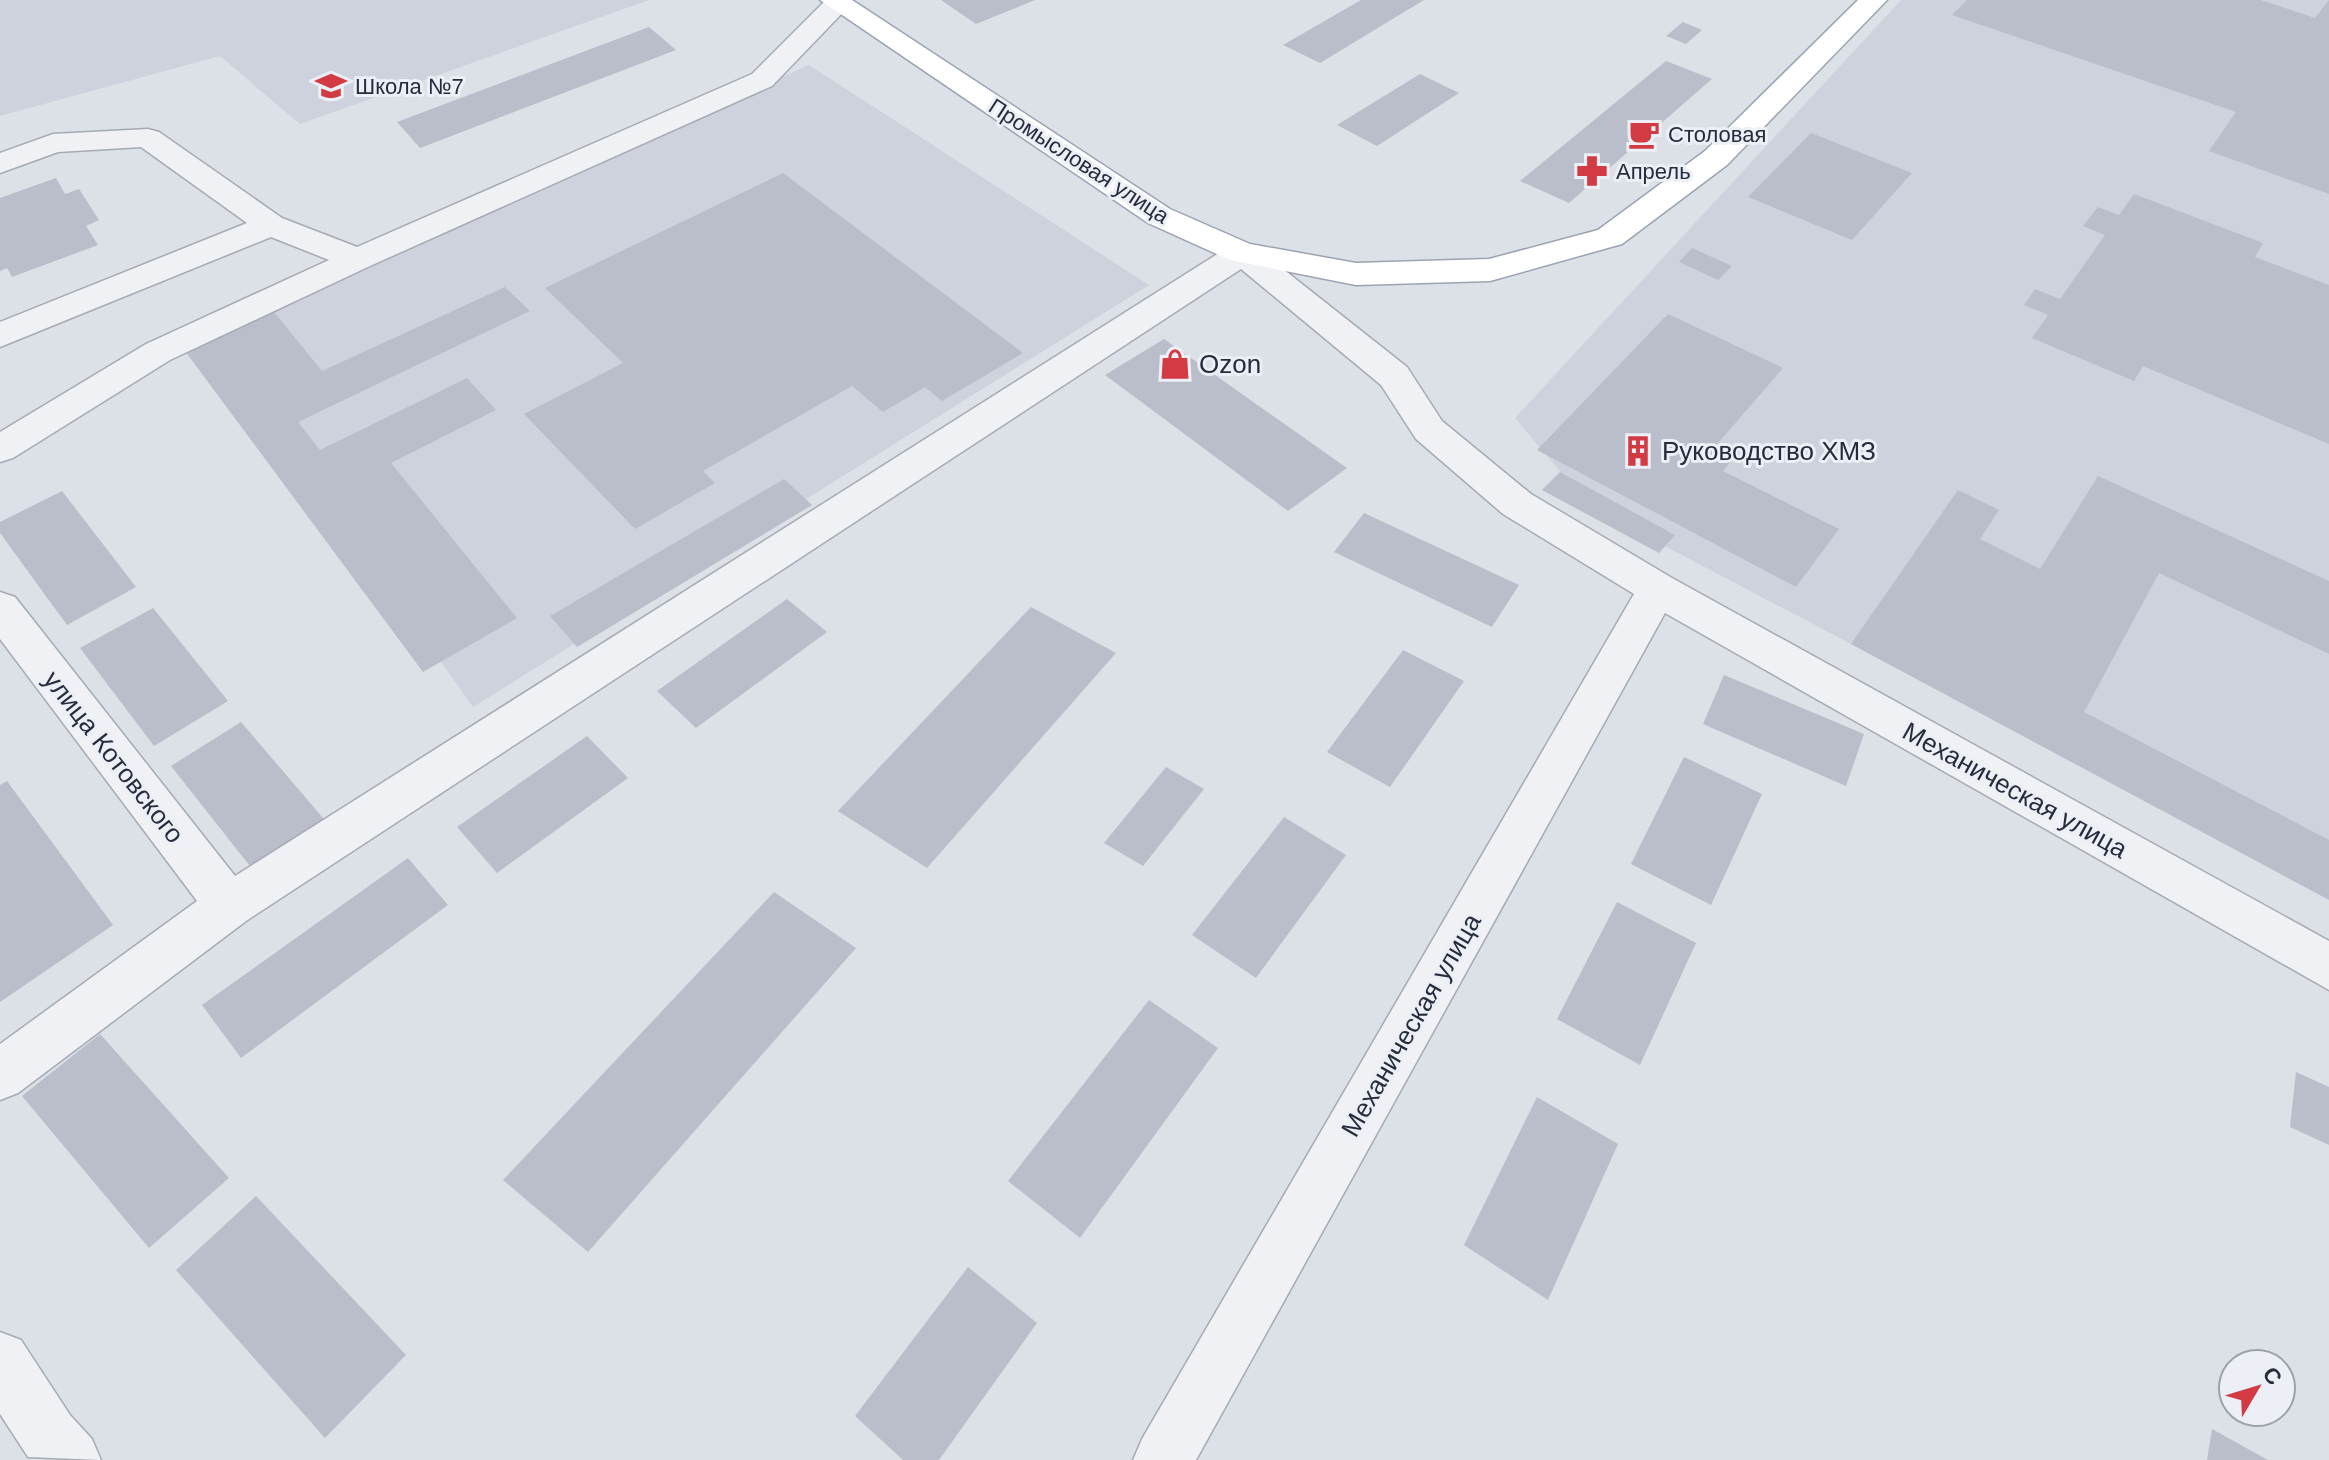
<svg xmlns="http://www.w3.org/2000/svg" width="2329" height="1460" viewBox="0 0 2329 1460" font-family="Helvetica,sans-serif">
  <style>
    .built { fill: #ced2dc }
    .building { fill: #b9beca }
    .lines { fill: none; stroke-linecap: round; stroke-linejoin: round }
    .minor-casing { stroke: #a5aab4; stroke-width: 3 }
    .major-casing { stroke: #9ba3b3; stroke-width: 3 }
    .minor { fill: #eff1f5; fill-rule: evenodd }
    .major { fill: #fff; fill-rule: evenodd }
    .labels { text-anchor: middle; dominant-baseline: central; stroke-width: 6; stroke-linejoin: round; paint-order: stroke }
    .far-poi-label { font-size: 22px; fill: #262c3e; stroke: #eceff5; text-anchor: start }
    .far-street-label { font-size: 22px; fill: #262c3e; stroke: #eceff5 }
    .poi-label { font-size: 26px; fill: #262c3e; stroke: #eceff5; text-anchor: start }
    .street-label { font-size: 26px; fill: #262c3e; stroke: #eceff5 }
  </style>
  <rect width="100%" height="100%" fill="#dce0e7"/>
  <g class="built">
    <path d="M0,0h649l-349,124 -80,-68 -220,60z"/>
    <path d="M1901,0h428v896l-740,-390 -74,-88z"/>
    <path d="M809,65l340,220 -676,422 -263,-373z"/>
  </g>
  <g class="building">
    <path d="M941,0h94l-59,24z"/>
    <path d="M1361,0h63l-104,63 -37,-18z"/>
    <path d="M1967,0h294l54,18 14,-18v194l-120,-43 27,-39 -284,-97z"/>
    <path d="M1683,22l19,8 -16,14 -20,-8z"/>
    <path d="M649,27l27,23 -256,98 -23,-26z"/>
    <path d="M1666,61l46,18 -143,124 -49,-22z"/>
    <path d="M1420,74l39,19 -82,53 -40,-21z"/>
    <path d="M1811,133l101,40 -60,67 -104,-43z"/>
    <path d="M783,173l240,180 -81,48 -17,-14 -42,25 -31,-26 -149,85 12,12 -80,46 -111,-115 99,-51 -78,-75z"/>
    <path d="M56,178l9,16 14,-5 20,31 -13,6 12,19 -86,32 -5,-9 -7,3v-73z"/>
    <path d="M2134,194l129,49 -8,14 74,28v159l-186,-78 -9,15 -102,-43 16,-23 -24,-10 11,-16 25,10 45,-64 -22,-9 15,-19 21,8z"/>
    <path d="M1692,248l40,18 -14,14 -39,-18z"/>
    <path d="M505,287l25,24 -232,111 22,28 147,-72 29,32 -105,53 126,155 -94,54 -238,-321 89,-39 48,59z"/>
    <path d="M1668,314l115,54 -64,74 20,10 -16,19 116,58 -43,58 -259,-137z"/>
    <path d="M1164,339l183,129 -59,43 -183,-136z"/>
    <path d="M1560,472l115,63 -16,18 -117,-63z"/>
    <path d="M2098,476l231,105v73l-170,-81 -75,139 245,128v60l-478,-256 107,-154 41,20 -19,29 60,30z"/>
    <path d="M784,479l28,26 -235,142 -27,-31z"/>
    <path d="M62,491l74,96 -69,38 -67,-92v-11z"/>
    <path d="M1364,513l155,72 -27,42 -158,-75z"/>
    <path d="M787,599l40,33 -131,96 -39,-37z"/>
    <path d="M1031,607l85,46 -189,215 -89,-57z"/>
    <path d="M153,608l75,93 -74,45 -74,-98z"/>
    <path d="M1403,650l61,31 -74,106 -63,-35z"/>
    <path d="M1724,675l140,59 -18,52 -143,-62z"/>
    <path d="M241,722l88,103 -72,50 -86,-109z"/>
    <path d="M587,736l41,42 -131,95 -40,-46z"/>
    <path d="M1684,757l78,37 -51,111 -80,-41z"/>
    <path d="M1166,767l38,22 -61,77 -39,-23z"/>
    <path d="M7,781l106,144 -113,77v-217z"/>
    <path d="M1284,817l62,38 -90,123 -64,-43z"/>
    <path d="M408,858l40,47 -207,153 -39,-53z"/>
    <path d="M774,892l82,56 -268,304 -85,-72z"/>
    <path d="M1617,902l79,41 -56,122 -83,-46z"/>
    <path d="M1149,1000l69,48 -138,190 -72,-57z"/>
    <path d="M100,1034l129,144 -80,70 -127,-152z"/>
    <path d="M2296,1072l33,15v58l-39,-18z"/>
    <path d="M1537,1097l81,47 -70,156 -84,-55z"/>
    <path d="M256,1196l150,159 -81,83 -149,-168z"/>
    <path d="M968,1267l69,56 -98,137h-36l-48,-44z"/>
    <path d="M2212,1429l56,31h-61z"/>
  </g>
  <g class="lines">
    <defs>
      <g id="minor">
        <path d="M826,0l26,3 -80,83 -402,180 -200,94 -157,98 -13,4v-30l146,-88 183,-84 -58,-23 -271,110v-25l247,-99 -106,-76 -83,5 -58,21v-20l53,-19 95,-5 11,3 123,86 75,29 395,-173z"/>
        <path d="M1242,243l12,3 153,121 35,54 89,73 141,84 657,363v49l-664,-377 -469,847h-63l9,-21 492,-845 -131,-80 -87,-75 -35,-54 -140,-116 -995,652 -228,172 -18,7v-56l197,-143 -197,-262v-47l15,5 220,279 995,-630z"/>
        <path d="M0,1332l21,8 49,75 22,24 9,21 -73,-3 -28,-43z"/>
      </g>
      <path id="major" d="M820,0h32l318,209 80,35 106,19 133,-4 109,-29 107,-79 153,-151h29l-160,165 -105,79 -132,37 -134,4 -126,-25 -82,-37z"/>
    </defs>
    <use href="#minor" class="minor-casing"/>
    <use href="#major" class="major-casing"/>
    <use href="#minor" class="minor"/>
    <use href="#major" class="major"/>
  </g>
  <defs>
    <symbol id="school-bare" viewBox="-9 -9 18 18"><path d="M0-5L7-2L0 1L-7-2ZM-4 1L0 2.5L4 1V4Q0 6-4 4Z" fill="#d23b44" stroke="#eceff5" stroke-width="2.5" paint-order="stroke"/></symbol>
    <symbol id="cafe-bare" viewBox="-9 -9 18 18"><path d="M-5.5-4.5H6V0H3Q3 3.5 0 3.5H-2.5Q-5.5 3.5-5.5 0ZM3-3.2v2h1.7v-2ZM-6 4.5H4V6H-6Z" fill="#d23b44" stroke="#eceff5" stroke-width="2.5" paint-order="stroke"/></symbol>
    <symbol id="pharmacy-bare" viewBox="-9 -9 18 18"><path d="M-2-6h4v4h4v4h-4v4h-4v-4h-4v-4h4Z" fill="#d23b44" stroke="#eceff5" stroke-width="2.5" paint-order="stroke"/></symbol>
    <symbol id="shop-bare" viewBox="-9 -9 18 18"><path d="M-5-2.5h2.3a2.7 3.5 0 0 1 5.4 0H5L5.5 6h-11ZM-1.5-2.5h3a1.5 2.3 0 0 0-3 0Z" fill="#d23b44" stroke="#eceff5" stroke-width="2.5" paint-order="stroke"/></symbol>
    <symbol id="building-bare" viewBox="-9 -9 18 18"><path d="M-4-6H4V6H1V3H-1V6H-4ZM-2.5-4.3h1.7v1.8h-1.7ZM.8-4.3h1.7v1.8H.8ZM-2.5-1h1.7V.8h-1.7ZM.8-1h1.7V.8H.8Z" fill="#d23b44" stroke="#eceff5" stroke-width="2.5" paint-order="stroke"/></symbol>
  </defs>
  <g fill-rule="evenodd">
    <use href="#school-bare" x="309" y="64" width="44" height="44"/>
    <use href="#cafe-bare" x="1622" y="112" width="44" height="44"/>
    <use href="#pharmacy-bare" x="1570" y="149" width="44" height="44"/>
    <use href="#shop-bare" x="1153" y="342" width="44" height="44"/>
    <use href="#building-bare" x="1616" y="429" width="44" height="44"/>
  </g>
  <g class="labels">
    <g class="far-poi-label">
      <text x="355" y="86">Школа №7</text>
      <text x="1668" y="134">Столовая</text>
      <text x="1616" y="171">Апрель</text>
    </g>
    <g class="far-street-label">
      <text transform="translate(1079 161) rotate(33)">Промысловая улица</text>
    </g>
    <g class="poi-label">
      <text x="1199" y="364">Ozon</text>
      <text x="1662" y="451">Руководство ХМЗ</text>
    </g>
    <g class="street-label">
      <text transform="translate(114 757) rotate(52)">улица Котовского</text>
      <text transform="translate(2015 790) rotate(29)">Механическая улица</text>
      <text transform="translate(1411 1025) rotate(-60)">Механическая улица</text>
    </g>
  </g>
  <g transform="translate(2257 1388) rotate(52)"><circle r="38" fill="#eceff5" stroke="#9da1ac" stroke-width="2"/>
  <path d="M0-6L14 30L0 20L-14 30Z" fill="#d23b44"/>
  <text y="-12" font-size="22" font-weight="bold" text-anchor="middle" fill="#262c3e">С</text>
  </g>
</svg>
